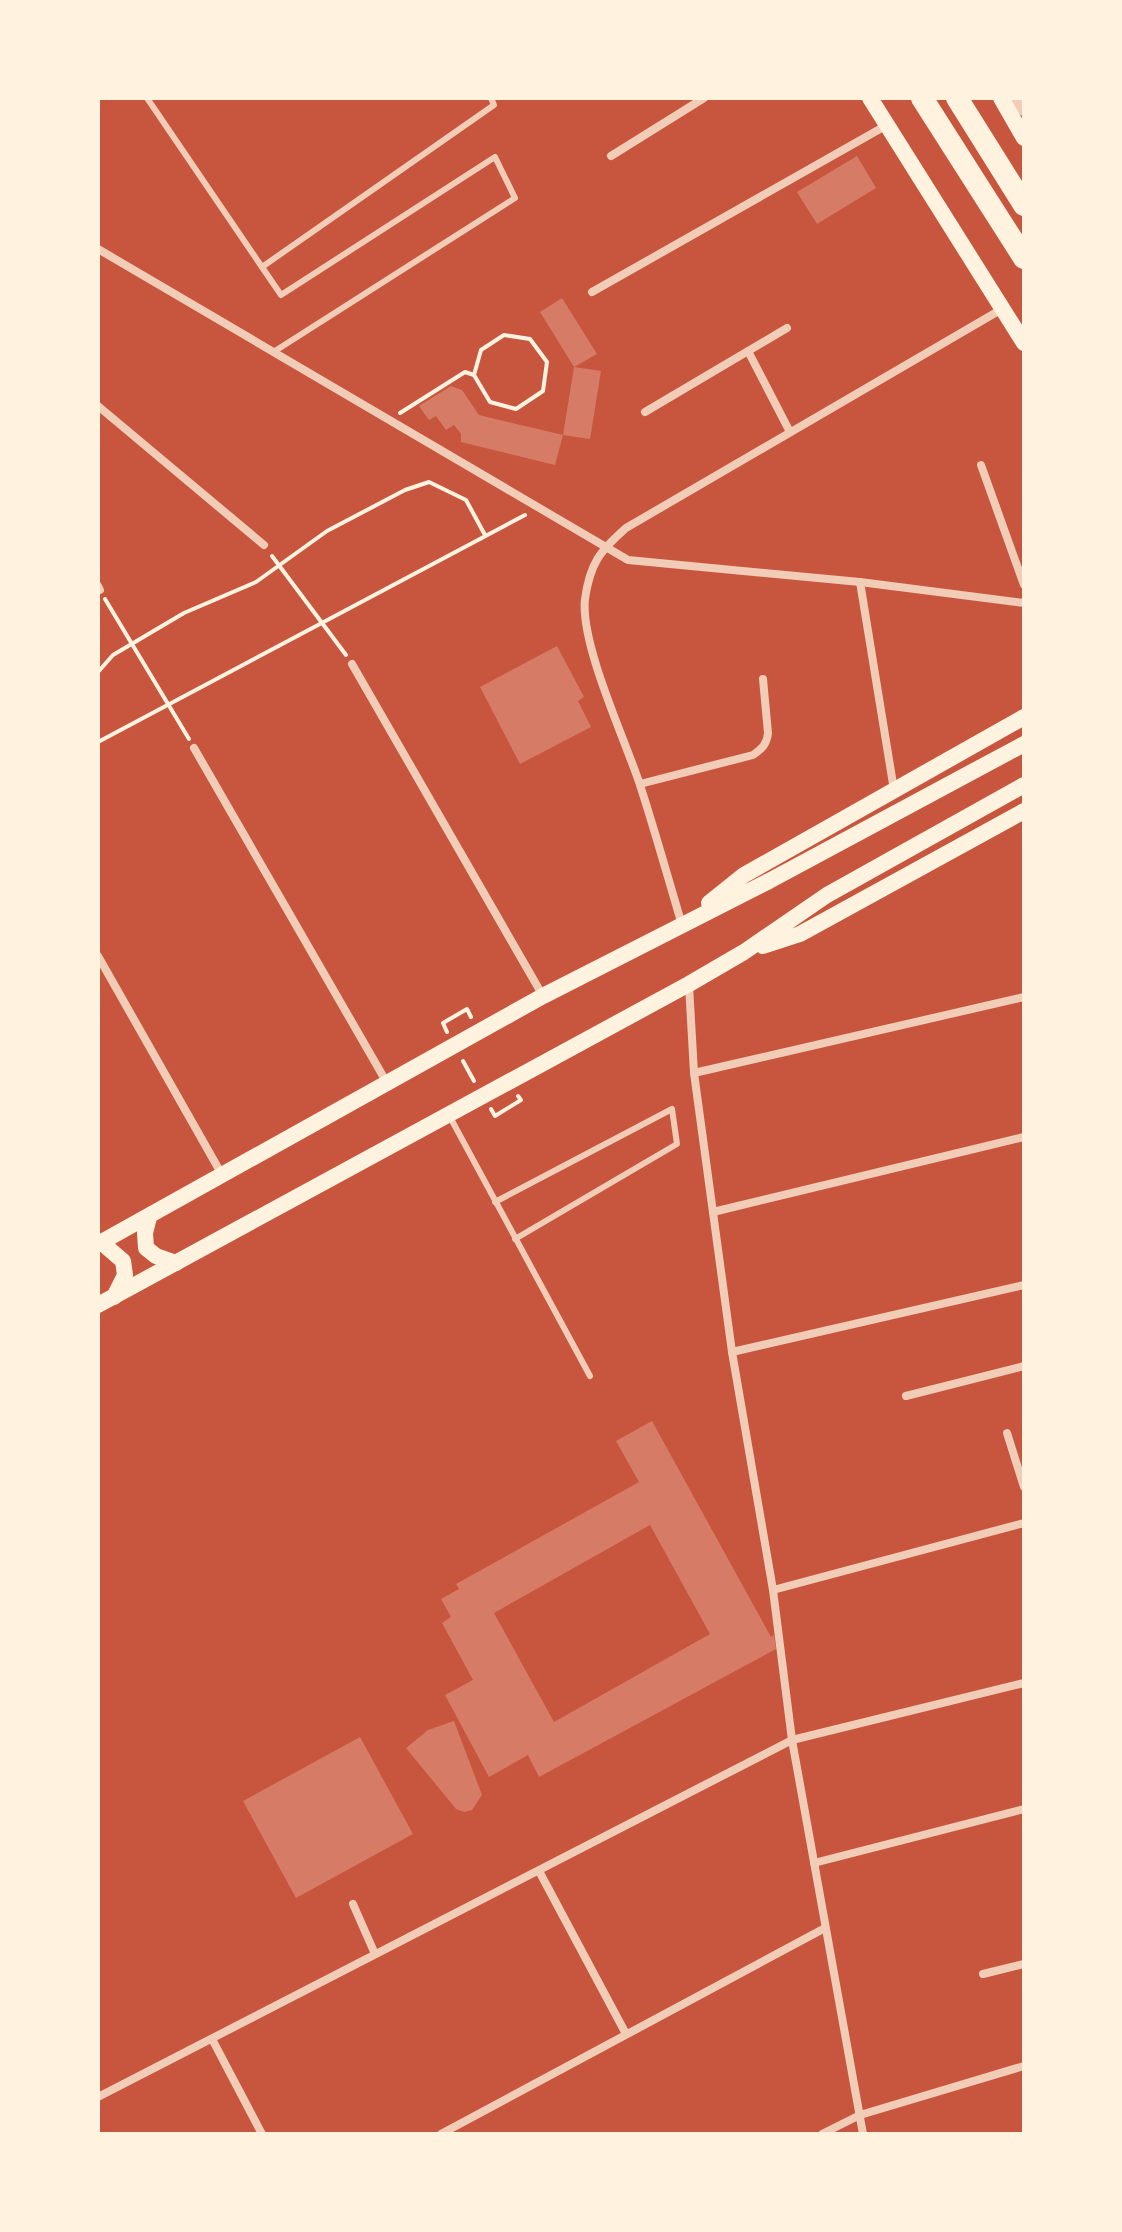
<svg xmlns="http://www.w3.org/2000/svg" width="1122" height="2232" viewBox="0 0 1122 2232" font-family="'Nunito Sans',sans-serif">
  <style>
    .building { fill: #d67c66; fill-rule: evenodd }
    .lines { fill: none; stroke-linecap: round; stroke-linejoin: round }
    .path { stroke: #fff3e0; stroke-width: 4 }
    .service { stroke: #f1ccb7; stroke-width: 6 }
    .minor { stroke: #f1ccb7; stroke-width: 8 }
    .tertiary { stroke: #f1ccb7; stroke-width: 14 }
    .secondary { stroke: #fff3e0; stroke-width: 16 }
    .motorway { stroke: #fff3e0; stroke-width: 22 }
  </style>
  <rect width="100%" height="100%" fill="#c8553d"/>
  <g class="building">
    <path d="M857,156l19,32 -59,36 -20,-32z"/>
    <path d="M562,298l35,56 -23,13 -34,-55z"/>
    <path d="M574,367l27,4 -11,68 -27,-4z"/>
    <path d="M451,386l11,4 17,25 84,20 -8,30 -94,-23v-8l-7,-9 -8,5 -10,-14 -7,4 -10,-14z"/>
    <path d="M557,646l27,51 -6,4 13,26 -71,37 -40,-77z"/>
    <path d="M652,1421l119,216 3,-2 2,14 -237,128 -11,-22 -39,22 -44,-82 28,-15 -31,-57 9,-6 -10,-18 18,-10 -3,-5 183,-102 -23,-41zM650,1525l60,109 -156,88 -60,-109z"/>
    <path d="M454,1721l28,74 -10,15 -8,2 -8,-3 -50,-61 22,-18z"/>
    <path d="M360,1737l53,97 -117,64 -53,-97z"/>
  </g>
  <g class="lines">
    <g class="path">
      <path d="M504,335l26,4 17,23 -4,29 -27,18 -26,-7 -16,-27 7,-25z"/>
      <path d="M400,413l65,-41 9,3"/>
      <path d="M272,556l74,99"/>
      <path d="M105,599l84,140"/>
      <path d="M98,672l15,-17 71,-42 72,-31 71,-51 78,-41 24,-8 37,18 19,35"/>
      <path d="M98,742l427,-227"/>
      <path d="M447,1032l-4,-9 24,-14 4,8"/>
      <path d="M463,1061l11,20"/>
      <path d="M491,1109l4,7 26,-16 -3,-4"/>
    </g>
    <g class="service">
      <path d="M147,98l134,197 214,-138 20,41 -240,153"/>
      <path d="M262,267l232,-162 -3,-7"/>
      <path d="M450,1117l140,259"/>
      <path d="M495,1202l177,-93 5,35 -162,95"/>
    </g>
    <g class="minor">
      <path d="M611,156l93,-58"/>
      <path d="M98,249l530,311 232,22 164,21"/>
      <path d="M592,292l295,-167"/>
      <path d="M748,351l42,81"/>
      <path d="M98,406l166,139"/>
      <path d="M645,412l142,-84"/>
      <path d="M981,465l43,120"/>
      <path d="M860,582l34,208"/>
      <path d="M98,586l2,4"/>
      <path d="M352,664l191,332"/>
      <path d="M194,748l193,335"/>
      <path d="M640,784l113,-29c9,-6 14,-11 15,-22l-5,-54"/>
      <path d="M682,925c-14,-47 -27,-94 -42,-140 -15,-46 -60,-141 -55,-186 5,-36 15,-48 41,-71l376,-219"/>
      <path d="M98,956l123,217"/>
      <path d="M689,985l5,88 38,279 41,238 19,150 71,394"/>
      <path d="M694,1073l330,-76"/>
      <path d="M713,1212l311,-75"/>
      <path d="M732,1352l292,-67"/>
      <path d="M906,1396l118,-30"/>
      <path d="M1007,1433l17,54"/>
      <path d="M773,1590l251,-67"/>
      <path d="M814,1863l210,-54"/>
      <path d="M539,1871l87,163"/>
      <path d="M353,1904l22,50"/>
      <path d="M983,1974l41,-10"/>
      <path d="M212,2039l50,95"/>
      <path d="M98,2097l694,-357 232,-57"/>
      <path d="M441,2134l384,-206"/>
      <path d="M822,2134l38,-19 164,-49"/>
    </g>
    <path class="tertiary" d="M1015,98l9,11"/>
    <g class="secondary">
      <path d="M870,98l154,245"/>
      <path d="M1001,98l23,40"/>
      <path d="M709,903l35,-28 280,-158"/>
      <path d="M763,946l37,-12 224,-123"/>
      <path d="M149,1217l-4,16 1,15 10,8 20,7"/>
      <path d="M101,1242l22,19 2,14 -11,22"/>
      <path d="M98,1244l445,-248 226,-115 255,-137"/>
      <path d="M98,1305l591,-321 55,-32 83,-57 197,-110"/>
    </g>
    <g class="motorway">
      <path d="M922,98l102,160"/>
      <path d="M957,98l67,107"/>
    </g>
  </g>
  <rect width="1122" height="2232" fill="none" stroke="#fff3e0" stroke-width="200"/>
</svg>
